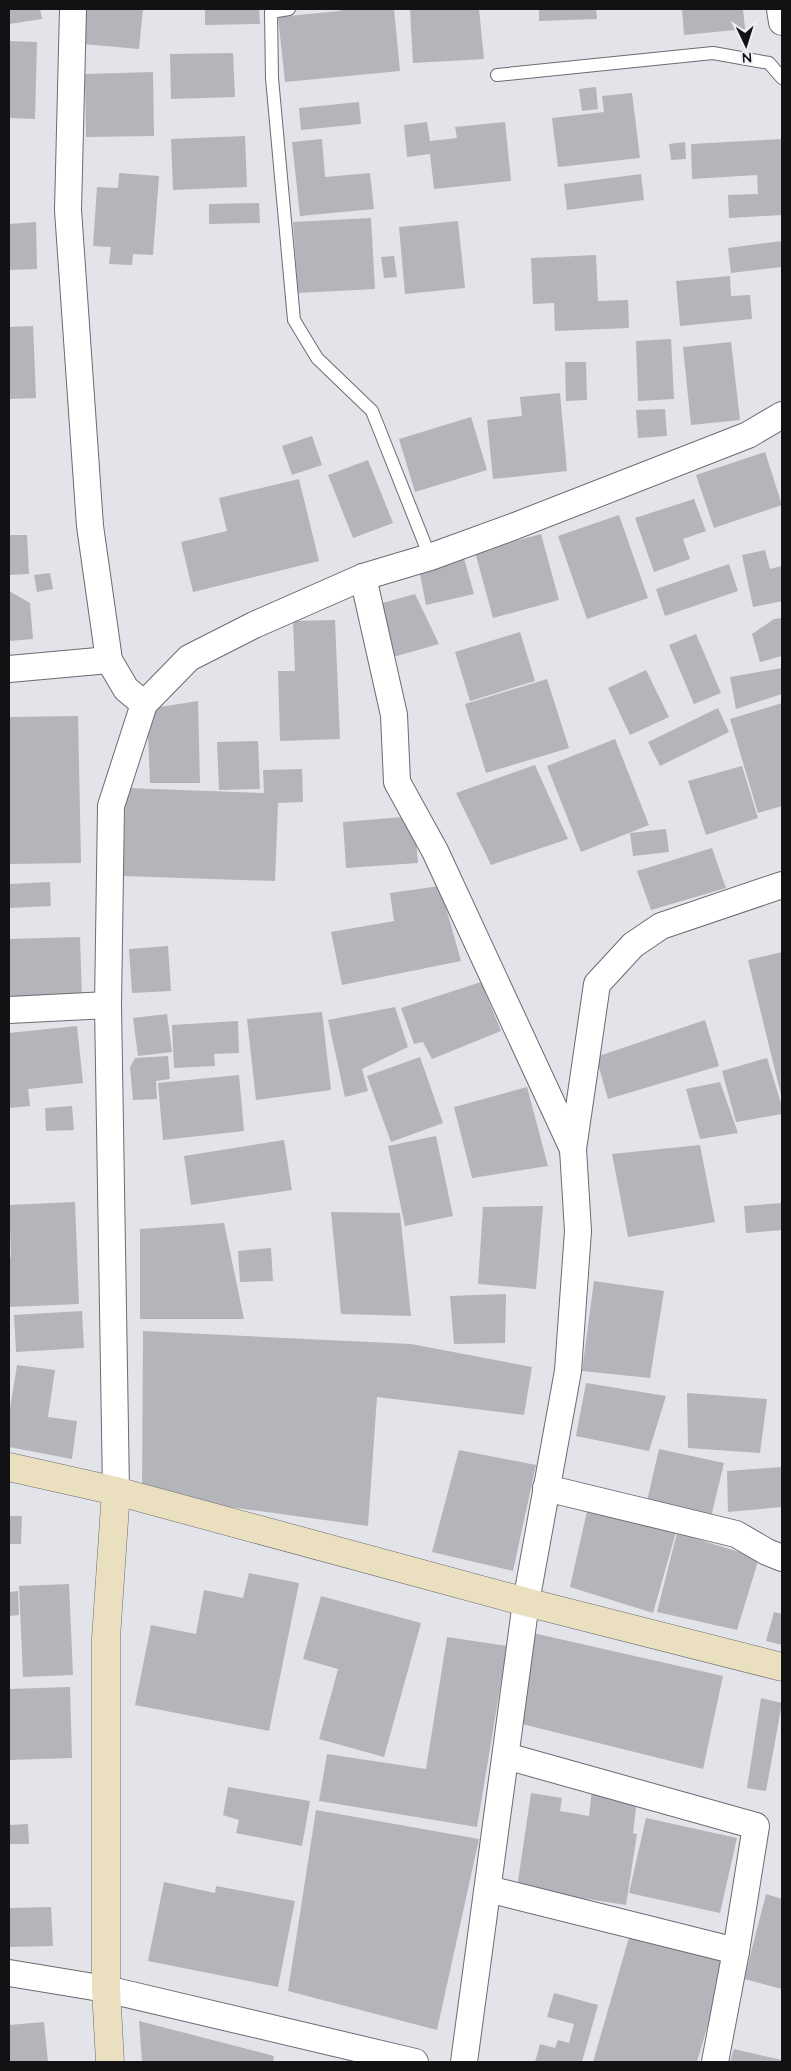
<svg xmlns="http://www.w3.org/2000/svg" width="791" height="2071" viewBox="0 0 791 2071" font-family="Quicksand,sans-serif">
  <style>
    .building { fill: #b4b4bb }
    .lines { fill: none; stroke-linecap: round; stroke-linejoin: round }
    .lane-casing { stroke: #6b6b71; stroke-width: 14 }
    .street-casing { stroke: #6b6b71; stroke-width: 28 }
    .secondary-casing { stroke: #6b6b71; stroke-width: 29 }
    .lane { stroke: #fff; stroke-width: 12 }
    .street { stroke: #fff; stroke-width: 26 }
    .secondary { stroke: #eae0bf; stroke-width: 28 }
  </style>
  <rect width="100%" height="100%" fill="#e3e3ea"/>
  <g class="building">
    <path d="M9,9h31l2,10 -33,5z"/>
    <path d="M86,9h57l-4,40 -56,-5z"/>
    <path d="M205,9h54l1,15 -55,1z"/>
    <path d="M339,9h55l6,62 -115,11 -7,-65 62,-6z"/>
    <path d="M410,9h69l5,50 -71,4z"/>
    <path d="M539,9h57l1,10 -58,2z"/>
    <path d="M682,9h61l2,20 -61,6z"/>
    <path d="M9,41l28,1 -2,77 -26,-1z"/>
    <path d="M233,53l2,44 -64,2 -1,-45z"/>
    <path d="M153,72l1,64 -68,1 -1,-63z"/>
    <path d="M596,87l2,22 -16,2 -3,-22z"/>
    <path d="M632,93l8,65 -82,9 -6,-49 52,-6 -2,-16z"/>
    <path d="M359,102l2,22 -60,6 -2,-22z"/>
    <path d="M427,122l3,19 27,-3 -2,-11 50,-5 6,59 -77,8 -4,-35 -23,3 -3,-32z"/>
    <path d="M245,136l2,51 -74,3 -2,-51z"/>
    <path d="M322,139l3,38 45,-4 4,36 -74,7 -8,-74z"/>
    <path d="M782,139v76l-53,3 -1,-23 30,-1 -1,-19 -65,4 -1,-35z"/>
    <path d="M685,142l1,17 -15,1 -2,-16z"/>
    <path d="M119,173l40,3 -6,79 -20,-1 -1,11 -23,-1 2,-17 -18,-1 4,-59 21,1z"/>
    <path d="M641,174l3,26 -77,10 -3,-26z"/>
    <path d="M259,203l1,20 -51,1v-20z"/>
    <path d="M371,218l4,71 -77,4 -5,-71z"/>
    <path d="M458,221l7,67 -60,6 -6,-67z"/>
    <path d="M36,222l1,47 -28,1v-46z"/>
    <path d="M782,241v26l-51,6 -3,-25z"/>
    <path d="M596,255l2,46 30,-1 1,28 -74,3 -1,-28 -21,1 -2,-46z"/>
    <path d="M394,256l3,21 -13,1 -3,-21z"/>
    <path d="M730,276l1,20 19,-1 2,24 -72,7 -4,-45z"/>
    <path d="M33,326l3,72 -27,1v-72z"/>
    <path d="M671,339l3,60 -36,2 -2,-60z"/>
    <path d="M731,342l9,78 -49,5 -8,-78z"/>
    <path d="M565,362h21l1,38 -21,1z"/>
    <path d="M560,393l7,78 -74,8 -6,-59 35,-4 -2,-19z"/>
    <path d="M665,409l2,27 -29,2 -2,-28z"/>
    <path d="M471,417l16,53 -72,22 -16,-53z"/>
    <path d="M312,436l10,29 -30,10 -10,-29z"/>
    <path d="M765,452l17,53 -68,23 -18,-53z"/>
    <path d="M368,460l25,63 -40,15 -25,-63z"/>
    <path d="M299,479l20,82 -126,31 -12,-50 46,-11 -8,-33z"/>
    <path d="M694,499l12,32 -23,8 7,20 -36,13 -19,-54z"/>
    <path d="M619,515l29,83 -61,21 -29,-83z"/>
    <path d="M541,534l18,66 -66,18 -18,-66z"/>
    <path d="M9,535h18l2,39 -20,1z"/>
    <path d="M765,550l5,19 12,-3v35l-29,6 -11,-52z"/>
    <path d="M463,555l11,39 -48,11 -7,-36z"/>
    <path d="M729,564l9,27 -73,25 -9,-27z"/>
    <path d="M50,573l3,16 -16,3 -3,-17z"/>
    <path d="M9,591l21,12 3,36 -24,2z"/>
    <path d="M415,594l24,50 -46,13 -14,-53z"/>
    <path d="M782,618v38l-22,6 -8,-28 22,-15z"/>
    <path d="M335,620l5,119 -60,2 -2,-70h17l-2,-50z"/>
    <path d="M520,632l15,49 -65,20 -15,-49z"/>
    <path d="M696,634l25,59 -27,11 -25,-59z"/>
    <path d="M782,668v26l-46,15 -6,-32z"/>
    <path d="M646,670l23,47 -39,18 -22,-47z"/>
    <path d="M547,679l22,69 -83,25 -21,-69z"/>
    <path d="M198,701l2,82h-50l-3,-74z"/>
    <path d="M782,703v103l-24,7 -28,-94z"/>
    <path d="M718,708l11,24 -69,34 -12,-24z"/>
    <path d="M78,716l3,147 -72,1v-147z"/>
    <path d="M615,739l34,86 -68,27 -34,-86z"/>
    <path d="M258,741l2,48 -41,1 -2,-48z"/>
    <path d="M535,765l33,74 -77,26 -35,-72z"/>
    <path d="M742,766l16,52 -52,17 -18,-54z"/>
    <path d="M302,769l1,33 -25,1 -3,78 -152,-5 3,-88 138,5 -1,-23z"/>
    <path d="M414,816l4,47 -72,5 -3,-46z"/>
    <path d="M666,829l3,23 -36,4 -3,-23z"/>
    <path d="M712,848l14,40 -75,22 -14,-39z"/>
    <path d="M50,882l1,24 -42,2v-24z"/>
    <path d="M440,886l21,75 -119,24 -11,-53 63,-11 -4,-28z"/>
    <path d="M80,937l2,61 -73,3v-62z"/>
    <path d="M168,946l3,45 -39,2 -3,-44z"/>
    <path d="M782,952v147l-34,-139z"/>
    <path d="M481,982l20,49 -69,28 -9,-17 -9,2 -13,-36z"/>
    <path d="M395,1007l13,40 -46,22 6,22 -23,6 -17,-77z"/>
    <path d="M322,1012l9,78 -75,10 -9,-81z"/>
    <path d="M167,1014l5,38 -34,4 -5,-38z"/>
    <path d="M705,1020l14,46 -111,33 -12,-42z"/>
    <path d="M238,1021l1,32 -25,1 1,12 -41,2 -2,-43z"/>
    <path d="M77,1026l6,57 -55,6 2,17 -21,2v-75z"/>
    <path d="M168,1056l2,23 -14,2 1,18 -24,1 -3,-33 5,-9z"/>
    <path d="M420,1057l23,66 -52,19 -24,-66z"/>
    <path d="M767,1058l15,48v8l-46,8 -14,-51z"/>
    <path d="M239,1075l5,56 -81,9 -5,-57z"/>
    <path d="M720,1082l18,51 -38,6 -14,-50z"/>
    <path d="M527,1087l21,79 -76,12 -18,-71z"/>
    <path d="M72,1106l2,24 -28,1 -1,-23z"/>
    <path d="M436,1136l17,80 -48,10 -17,-80z"/>
    <path d="M284,1140l8,50 -101,15 -7,-49z"/>
    <path d="M700,1145l15,77 -87,15 -16,-83z"/>
    <path d="M75,1202l4,102 -70,3v-50h2l-2,-52z"/>
    <path d="M782,1203v27l-36,3 -2,-27z"/>
    <path d="M543,1206l-7,83 -58,-5 5,-77z"/>
    <path d="M331,1212l69,1 11,103 -70,-2z"/>
    <path d="M224,1223l20,96h-104v-90z"/>
    <path d="M271,1248l2,33 -33,1 -2,-31z"/>
    <path d="M594,1281l70,10 -14,87 -68,-7z"/>
    <path d="M506,1294l-1,49 -51,1 -4,-48z"/>
    <path d="M82,1311l2,37 -68,4 -2,-37z"/>
    <path d="M143,1331l268,13 121,23 -8,48 -147,-18 -9,129 -226,-31z"/>
    <path d="M17,1365l38,5 -7,47 29,4 -5,38 -63,-12v-32z"/>
    <path d="M586,1383l80,13 -17,55 -73,-15z"/>
    <path d="M687,1393l80,6 -7,54 -72,-5z"/>
    <path d="M659,1449l65,14 -13,54 -64,-16z"/>
    <path d="M459,1450l77,15 -23,106 -81,-19z"/>
    <path d="M781,1467l1,40 -54,5 -1,-41z"/>
    <path d="M589,1502l89,23 -25,88 -83,-26z"/>
    <path d="M9,1516h13l-1,28h-12z"/>
    <path d="M677,1533l82,25 -22,72 -80,-18z"/>
    <path d="M249,1573l50,10 -30,148 -134,-26 16,-80 45,9 8,-44 39,8z"/>
    <path d="M69,1584l4,91 -50,2 -4,-91z"/>
    <path d="M18,1591l1,24 -10,1v-24z"/>
    <path d="M321,1596l100,27 -37,134 -65,-18 19,-70 -35,-10z"/>
    <path d="M774,1612l8,2v31l-16,-4z"/>
    <path d="M533,1633l190,43 -20,93 -185,-46z"/>
    <path d="M447,1637l60,9 -30,181 -158,-26 8,-47 99,15z"/>
    <path d="M70,1687l2,71 -63,2v-71z"/>
    <path d="M761,1698l21,5 -16,88 -19,-3z"/>
    <path d="M228,1787l82,14 -8,45 -66,-13 3,-13 -16,-5z"/>
    <path d="M592,1789l45,10 -4,34 4,1 -11,71 -109,-17 14,-95 31,5 -2,13 29,5z"/>
    <path d="M316,1810l163,29 -42,191 -149,-39z"/>
    <path d="M646,1818l91,20 -17,75 -91,-20z"/>
    <path d="M28,1824l1,20h-20v-19z"/>
    <path d="M164,1882l51,11 1,-7 79,15 -17,86 -130,-26z"/>
    <path d="M766,1894l16,5v90l-38,-10z"/>
    <path d="M51,1907l2,39 -44,1v-39z"/>
    <path d="M630,1934l96,28 -29,100h-104z"/>
    <path d="M554,1993l44,12 -16,57h-47l5,-18 15,4 3,-8 11,3 5,-19 -27,-7z"/>
    <path d="M139,2021l135,35 -1,6h-131z"/>
    <path d="M44,2022l4,40h-39v-37z"/>
    <path d="M734,2049l48,11v2h-52z"/>
  </g>
  <g class="lines">
    <defs>
      <g id="lane">
        <path d="M289,9l-18,3 1,66 22,242 23,38 55,53 58,146"/>
        <path d="M497,75l216,-22 56,10 13,15"/>
      </g>
      <g id="street">
        <path d="M73,9l-5,201 22,316 19,134 17,29 18,15"/>
        <path d="M780,9l2,13"/>
        <path d="M363,577l31,138 3,67 38,69 138,298"/>
        <path d="M9,669l100,-9"/>
        <path d="M9,1010l99,-5"/>
        <path d="M546,1488l190,46 31,18 15,6"/>
        <path d="M116,1491l-8,-486 3,-199 33,-102 45,-46 65,-33 109,-48 67,-20 85,-31 233,-91 34,-20"/>
        <path d="M506,1756l250,70 -20,125 -21,111"/>
        <path d="M488,1889l248,62"/>
        <path d="M9,1973l97,16 309,73"/>
        <path d="M464,2062l62,-460 42,-231 10,-140 -5,-82 24,-165 36,-39 28,-19 121,-41"/>
      </g>
      <g id="secondary">
        <path d="M9,1467l107,24 410,111 256,65"/>
        <path d="M110,2062l-4,-73v-351l10,-147"/>
      </g>
    </defs>
    <use href="#lane" class="lane-casing"/>
    <use href="#street" class="street-casing"/>
    <use href="#secondary" class="secondary-casing"/>
    <use href="#lane" class="lane"/>
    <use href="#street" class="street"/>
    <use href="#secondary" class="secondary"/>
  </g>
  <rect width="791" height="2071" fill="none" stroke="#121214" stroke-width="20"/>
  <g transform="translate(746 45) rotate(176)" stroke="#f0f0f7" stroke-width="4" paint-order="stroke">
  <path d="M0-4L9 19L0 12L-9 19Z" fill="#121214"/>
  <text y="-8" font-size="14" font-weight="bold" text-anchor="middle" fill="#121214">N</text>
  </g>
</svg>
